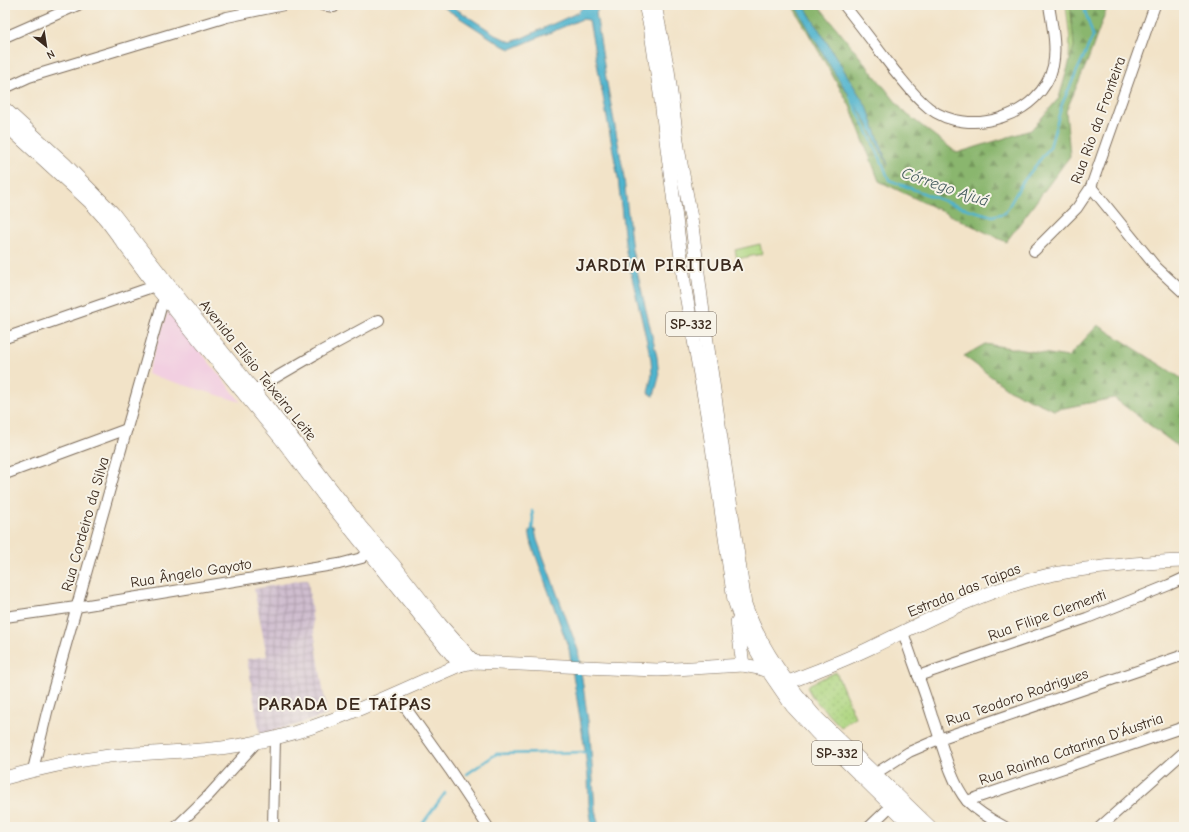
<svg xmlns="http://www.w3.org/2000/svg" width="1189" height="832" viewBox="0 0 1189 832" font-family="'Comic Neue',sans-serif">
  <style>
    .built { fill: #f2cfe1 }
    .industrial { fill: url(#industrial-grid) }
    .grass { fill: url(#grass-dots); stroke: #74804f }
    .forest { fill: url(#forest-firs); stroke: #627046 }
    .garden { fill: #add580; stroke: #74804f }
    .water { fill: #50b4ce; stroke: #466f76 }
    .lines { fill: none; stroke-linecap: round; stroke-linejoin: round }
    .stream { stroke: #50b4ce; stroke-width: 2.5 }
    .minor-casing { stroke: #7b6b5a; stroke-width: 12 }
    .major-casing { stroke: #7b6b5a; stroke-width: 14 }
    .minor { stroke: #fff; stroke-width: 10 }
    .major { stroke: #fff; stroke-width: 13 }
    .labels { text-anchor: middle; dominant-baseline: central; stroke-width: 4; stroke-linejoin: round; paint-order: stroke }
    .shield { fill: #f7f3e8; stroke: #73665b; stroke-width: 1 }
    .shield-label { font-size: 14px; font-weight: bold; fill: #3b2a1e }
    .street-label { font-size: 15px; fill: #3b2a1e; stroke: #f7f3e8 }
    .water-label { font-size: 16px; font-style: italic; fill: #425a5c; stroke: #f7f3e8 }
    .district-label { font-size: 19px; font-weight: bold; letter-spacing: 1px; fill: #3b2a1e; stroke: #f7f3e8 }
  </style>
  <defs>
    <pattern id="industrial-grid" width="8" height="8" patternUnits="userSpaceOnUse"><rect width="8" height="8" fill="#cfbdcf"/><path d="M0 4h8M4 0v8" fill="none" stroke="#a99aa7"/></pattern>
    <pattern id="grass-dots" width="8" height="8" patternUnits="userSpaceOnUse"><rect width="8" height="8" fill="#add580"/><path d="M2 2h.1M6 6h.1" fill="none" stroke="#96b76e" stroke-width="1.8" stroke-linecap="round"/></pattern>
    <pattern id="forest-firs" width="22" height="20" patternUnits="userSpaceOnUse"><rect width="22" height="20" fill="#8ab66e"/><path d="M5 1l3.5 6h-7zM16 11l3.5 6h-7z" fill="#72945a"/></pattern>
  </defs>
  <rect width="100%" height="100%" fill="#f7f3e8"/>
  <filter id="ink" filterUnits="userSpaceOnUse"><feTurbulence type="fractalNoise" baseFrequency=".025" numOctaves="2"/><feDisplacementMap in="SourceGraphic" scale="8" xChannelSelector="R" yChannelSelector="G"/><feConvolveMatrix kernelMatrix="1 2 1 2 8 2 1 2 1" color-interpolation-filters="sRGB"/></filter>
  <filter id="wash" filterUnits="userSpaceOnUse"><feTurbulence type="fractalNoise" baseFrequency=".012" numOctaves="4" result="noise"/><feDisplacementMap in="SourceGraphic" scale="16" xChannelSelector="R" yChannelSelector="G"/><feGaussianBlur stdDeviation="0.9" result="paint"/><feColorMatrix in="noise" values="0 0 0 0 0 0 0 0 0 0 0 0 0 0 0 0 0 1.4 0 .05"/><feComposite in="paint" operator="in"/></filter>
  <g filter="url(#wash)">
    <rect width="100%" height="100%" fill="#f2e3c8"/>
    <path class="built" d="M168,311l73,91 -94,-28z"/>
    <path class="industrial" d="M308,579l5,46 14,90 -31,10 -36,9 -13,-75 20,-3 -13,-67z"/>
    <g class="grass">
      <path d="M1066,5h28l-21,53h-4l1,-19z"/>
      <path d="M836,672l19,45 -14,10 -28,-29 -6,-11 3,-3z"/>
    </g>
    <g class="forest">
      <path d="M790,5h28l86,107 53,41 74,-23 28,-32 15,-52 -4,-41h38l-20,55 -22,51 4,45 -64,86 -127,-61 -29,-75 -55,-96z"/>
      <path d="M1098,325l86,55v71l-70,-53 -60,12 -45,-20 -45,-34 21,-12 83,13z"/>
    </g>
    <path class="garden" d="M760,244l2,10 -25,5 -2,-9z"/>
    <g class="water">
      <path d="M440,5h10l48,31 13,6 9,-3 57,-26 8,-8h15l-4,8 10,65 17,92 9,80 25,107 2,20 -5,19 -6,-3 4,-19 -1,-15 -25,-107 -8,-74 -29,-158 -7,-1 -71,30 -8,-3z"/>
      <path d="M795,5h9l1,2 63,102 20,56 -24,-47 -32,-49z"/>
      <path d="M533,528l2,2 2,10 41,110 12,85 5,75 4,17h-7l-3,-22 -1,-27 -3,-28 -16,-101 -37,-104 -3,-14z"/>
    </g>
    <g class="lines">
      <g class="stream">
        <path d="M850,96l31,64 8,20 68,26 35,10 13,-3 17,-30 28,-36 12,-43 31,-68 -10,-31"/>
        <path d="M532,511l1,7 -1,12"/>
        <path d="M467,774l29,-20 92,-2"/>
        <path d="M420,827l25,-34"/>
      </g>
    </g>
  </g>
  <g filter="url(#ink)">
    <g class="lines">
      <defs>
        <g id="minor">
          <path d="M322,5l12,2"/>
          <path d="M844,5c17,21 33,43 50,65 11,13 21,27 35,38 40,31 113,8 124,-42 4,-20 -1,-41 -4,-61"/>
          <path d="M5,37l73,-32"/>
          <path d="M5,88l24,-11 198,-60 57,-12"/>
          <path d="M1091,187l65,80 28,26"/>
          <path d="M1034,251l43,-43 14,-21 64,-182"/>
          <path d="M5,338l150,-52 4,-3"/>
          <path d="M254,390l62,-36 63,-34"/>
          <path d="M5,474l122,-45"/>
          <path d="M5,617l71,-10 263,-43 23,-6 11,-11"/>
          <path d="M903,632c9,28 20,55 29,84 9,24 18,65 35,85 10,10 25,19 38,26"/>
          <path d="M918,676l169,-58 82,-33 15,-7"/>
          <path d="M395,693l55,77 38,57"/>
          <path d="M33,770l14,-58 117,-415 4,-4"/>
          <path d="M870,777l39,-25 30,-13 245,-84"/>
          <path d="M967,801l217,-74"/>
          <path d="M176,827l33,-32 47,-52"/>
          <path d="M273,827l2,-89"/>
          <path d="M869,827l22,-21"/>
          <path d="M1100,827l84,-75"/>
        </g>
        <g id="major">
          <path d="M645,5l5,21 10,67 25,196 24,137 25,174 9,27 7,12 18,32 24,35 25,27 96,94"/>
          <path d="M655,5l13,65 10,78 13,70 14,110 40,276c14,41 41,79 70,112l115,111"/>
          <path d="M5,109l60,55 48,49 59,76 117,145 71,92 34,39 46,59 34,38"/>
          <path d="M5,124l85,78 16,18 49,66 127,154 43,57 135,168"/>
          <path d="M737,622l6,43"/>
          <path d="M789,682c27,-11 54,-21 81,-34 54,-26 108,-55 167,-70 31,-8 64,-11 96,-14 17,-1 34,-3 51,-3"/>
          <path d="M5,778c34,-10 69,-17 104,-22 49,-5 99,-3 148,-14 71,-14 136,-49 203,-77l14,-3 156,7 28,1 85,-5 16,3 13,5"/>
        </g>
      </defs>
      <use href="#minor" class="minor-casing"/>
      <use href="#major" class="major-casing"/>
      <use href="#minor" class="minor"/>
      <use href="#major" class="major"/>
    </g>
  </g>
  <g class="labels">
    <g class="shield">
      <rect x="666" y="312" width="50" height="24" rx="3"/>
      <rect x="812" y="741" width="50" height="24" rx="3"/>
    </g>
    <g class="shield-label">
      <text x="691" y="324">SP-332</text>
      <text x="837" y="753">SP-332</text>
    </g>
    <g class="street-label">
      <text transform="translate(1098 120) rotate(-70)">Rua Rio da Fronteira</text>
      <text transform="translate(258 370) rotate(51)">Avenida Elísio Teixeira Leite</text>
      <text transform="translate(85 524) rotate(-74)">Rua Cordeiro da Silva</text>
      <text transform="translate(191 573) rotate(-9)">Rua Ângelo Gayoto</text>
      <text transform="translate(964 590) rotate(-22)">Estrada das Taipas</text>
      <text transform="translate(1047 615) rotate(-20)">Rua Filipe Clementi</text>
      <text transform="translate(1017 697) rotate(-19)">Rua Teodoro Rodrigues</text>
      <text transform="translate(1071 749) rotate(-19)">Rua Rainha Catarina D'Áustria</text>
    </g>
    <g class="water-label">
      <text transform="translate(945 187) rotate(19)">Córrego Ajuá</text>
    </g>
    <g class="district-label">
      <text x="660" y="265">JARDIM PIRITUBA</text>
      <text x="345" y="704">PARADA DE TAÍPAS</text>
    </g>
  </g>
  <rect width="1189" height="832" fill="none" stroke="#f7f3e8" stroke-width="20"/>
  <g transform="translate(46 46) rotate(150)" stroke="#f7f3e8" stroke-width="3" paint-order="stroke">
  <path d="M0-3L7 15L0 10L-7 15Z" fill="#3b2a1e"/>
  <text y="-6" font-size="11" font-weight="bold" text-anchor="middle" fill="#3b2a1e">N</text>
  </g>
</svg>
